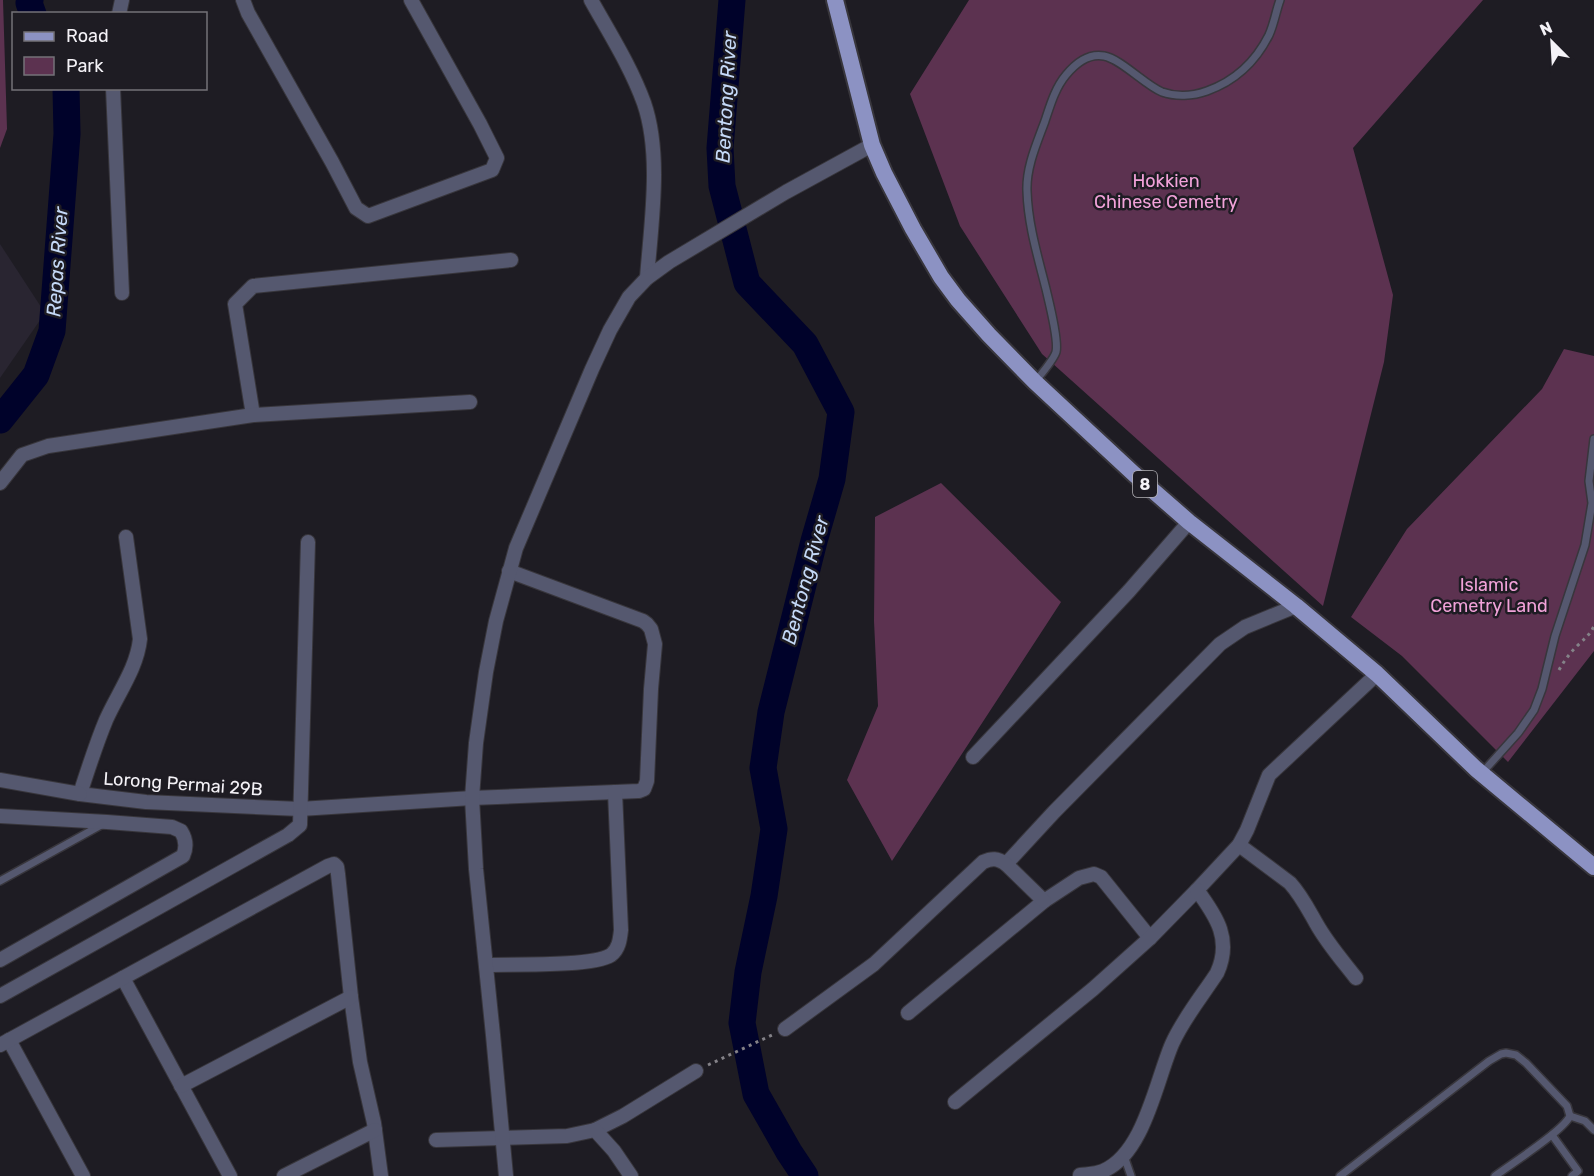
<svg xmlns="http://www.w3.org/2000/svg" width="1594" height="1176" viewBox="0 0 1594 1176" font-family="Rubik,sans-serif">
  <style>
    .built { fill: #292531 }
    .green { fill: #5c3250 }
    .lines { fill: none; stroke-linecap: round; stroke-linejoin: round }
    .river { stroke: #00022a; stroke-width: 27 }
    .service-casing { stroke: #38363c; stroke-width: 10 }
    .minor-casing { stroke: #38363c; stroke-width: 16 }
    .primary-casing { stroke: #38363c; stroke-width: 20 }
    .path { stroke: #848288; stroke-width: 3; stroke-dasharray: 3 4.5; stroke-linecap: butt }
    .service { stroke: #55586f; stroke-width: 7 }
    .minor { stroke: #55586f; stroke-width: 14 }
    .primary { stroke: #8c92c3; stroke-width: 16 }
    .labels { text-anchor: middle; dominant-baseline: central; stroke-width: 5; stroke-linejoin: round; paint-order: stroke }
    .shield { fill: #1e1c23; stroke: #b4b2b7; stroke-width: 1.5 }
    .shield-label { font-size: 16px; font-weight: bold; fill: #f4f2f7 }
    .park-label { font-size: 18px; fill: #f1a2d9; stroke: #1e1c23 }
    .street-label { font-size: 18px; fill: #f4f2f7; stroke: #1e1c23 }
    .water-label { font-size: 20px; font-style: italic; fill: #c5d9f7; stroke: #1e1c23 }
  </style>
  <rect width="100%" height="100%" fill="#1e1c23"/>
  <path class="built" d="M0,244l45,69 -45,65z"/>
  <g class="green">
    <path d="M0,0h3l4,129 -7,19z"/>
    <path d="M969,0h514l-130,148 40,147 -9,67 -61,244 -281,-252 -82,-128 -50,-132z"/>
    <path d="M1564,349l30,7v295l-86,111 -106,-106 -51,-39 56,-88 135,-140z"/>
    <path d="M941,483l120,119 -169,259 -45,-81 31,-74 -4,-85 1,-104z"/>
  </g>
  <g class="lines">
    <g class="river">
      <path d="M30,0l-1,3 4,11"/>
      <path d="M732,0l-12,148 2,38 25,97 58,61 36,68 -9,67 -18,62 -43,171 -8,56 11,61 -10,67 -16,76 -6,51 14,71 33,58 16,24"/>
      <path d="M0,420l36,-45 16,-44 15,-197 -1,-46"/>
    </g>
    <defs>
      <g id="service">
        <path d="M1035,382c6,-8 18,-21 21,-30 3,-12 -7,-50 -10,-63 -8,-32 -18,-64 -19,-98 -1,-24 10,-48 18,-70 5,-15 10,-33 21,-46 9,-11 22,-22 38,-19 17,3 41,29 58,36 14,5 31,4 45,-1 28,-10 48,-28 62,-56 5,-11 7,-24 11,-35"/>
        <path d="M1482,773l36,-40 16,-23 8,-21 13,-53 30,-91 7,-42 -3,-22 5,-42"/>
        <path d="M0,881l103,-57"/>
        <path d="M1570,1116l15,5 9,9"/>
        <path d="M1552,1135l26,36 -6,5"/>
        <path d="M1124,1156l7,20"/>
        <path d="M1340,1176l149,-115 12,-7 5,-1 10,2 10,8 41,43 3,10c-7,15 -59,48 -75,60"/>
      </g>
      <g id="minor">
        <path d="M243,0l5,13 84,149 24,46 12,8 124,-46 5,-12 -17,-34 -69,-124"/>
        <path d="M591,0c19,34 40,67 53,103 18,52 7,121 3,175"/>
        <path d="M119,14l3,-14"/>
        <path d="M113,88l9,205"/>
        <path d="M253,415l-18,-111 18,-18 258,-26"/>
        <path d="M0,483l22,-28 26,-9 205,-31 217,-13"/>
        <path d="M126,537l14,102c-3,29 -22,54 -34,81 -10,24 -18,49 -26,74l66,8 154,7 172,-11 167,-7 5,-2 3,-8 4,-92 4,-45 -4,-15 -4,-5 -4,-3 -134,-50"/>
        <path d="M973,757l156,-166 60,-69"/>
        <path d="M0,780l80,14"/>
        <path d="M0,816l107,6 65,5 9,4c5,8 6,16 2,25l-183,104"/>
        <path d="M1239,845l51,38c11,12 18,26 26,40 11,20 26,37 40,55"/>
        <path d="M1006,864l48,-52 166,-168 25,-17 51,-21"/>
        <path d="M486,965c26,-1 106,2 125,-10 8,-6 9,-16 10,-25l-6,-138"/>
        <path d="M123,978l107,198"/>
        <path d="M0,996l288,-161 12,-10 8,-283"/>
        <path d="M908,1013l136,-112 35,-23 15,-4 7,3 49,61"/>
        <path d="M785,1029l89,-65 109,-102c9,-4 14,-4 23,2l38,37"/>
        <path d="M9,1040l74,136"/>
        <path d="M0,1045l328,-179 6,-2 3,3 1,7 13,123 9,65 14,61 7,53"/>
        <path d="M181,1086l170,-89"/>
        <path d="M955,1102l138,-113 57,-51 47,-48 42,-45 8,-15 22,-55 108,-101"/>
        <path d="M595,1130l28,-14 73,-45"/>
        <path d="M436,1140l131,-4 28,-6 19,21 17,25"/>
        <path d="M1080,1175c8,-1 16,-1 23,-4 41,-17 53,-90 69,-127 11,-25 30,-48 45,-71 15,-33 0,-56 -20,-83"/>
        <path d="M284,1176l91,-46"/>
        <path d="M506,1176l-13,-141 -17,-166 -4,-71 4,-55 10,-71 10,-51 20,-73 76,-179 18,-39 19,-33 18,-19 22,-16 117,-70 86,-47"/>
      </g>
      <path id="primary" d="M835,0l37,145 12,28 29,56 28,48 17,23 31,35 46,47 99,92 55,48 107,84 81,68 99,95 118,98"/>
    </defs>
    <use href="#service" class="service-casing"/>
    <use href="#minor" class="minor-casing"/>
    <use href="#primary" class="primary-casing"/>
    <g class="path">
      <path d="M1559,670c5,-9 11,-17 18,-24 7,-7 13,-11 17,-20"/>
      <path d="M708,1065l64,-30"/>
    </g>
    <use href="#service" class="service"/>
    <use href="#minor" class="minor"/>
    <use href="#primary" class="primary"/>
  </g>
  <g class="labels">
    <rect class="shield" x="1133" y="471" width="24" height="26" rx="4.5"/>
    <g class="shield-label">
      <text x="1145" y="484">8</text>
    </g>
    <g class="park-label">
      <text x="1166" y="181">Hokkien<tspan x="1166" dy="21">Chinese Cemetry</tspan></text>
      <text x="1489" y="585">Islamic<tspan x="1489" dy="21">Cemetry Land</tspan></text>
    </g>
    <g class="street-label">
      <text transform="translate(183 784) rotate(4)">Lorong Permai 29B</text>
    </g>
    <g class="water-label">
      <text transform="translate(726 97) rotate(-87)">Bentong River</text>
      <text transform="translate(57 262) rotate(-86)">Repas River</text>
      <text transform="translate(805 580) rotate(-75)">Bentong River</text>
    </g>
  </g>
  <rect x="12" y="12" width="195" height="78" fill="#1e1c23" stroke="#747278" stroke-width="1.5"/>
  <rect x="24" y="32" width="30" height="9" fill="#8c92c3" stroke="#747278" stroke-width="1.5"/>
  <text x="66" y="42" font-size="18" fill="#f4f2f7">Road</text>
  <rect x="24" y="57" width="30" height="18" fill="#5c3250" stroke="#747278" stroke-width="1.5"/>
  <text x="66" y="72" font-size="18" fill="#f4f2f7">Park</text>
  <g transform="translate(1552 42) rotate(336)" stroke="#1e1c23" stroke-width="4.5" paint-order="stroke">
  <path d="M0-4.5L10 22L0 15L-10 22Z" fill="#f4f2f7"/>
  <text y="-9" font-size="16" font-weight="bold" text-anchor="middle" fill="#f4f2f7">N</text>
  </g>
</svg>
